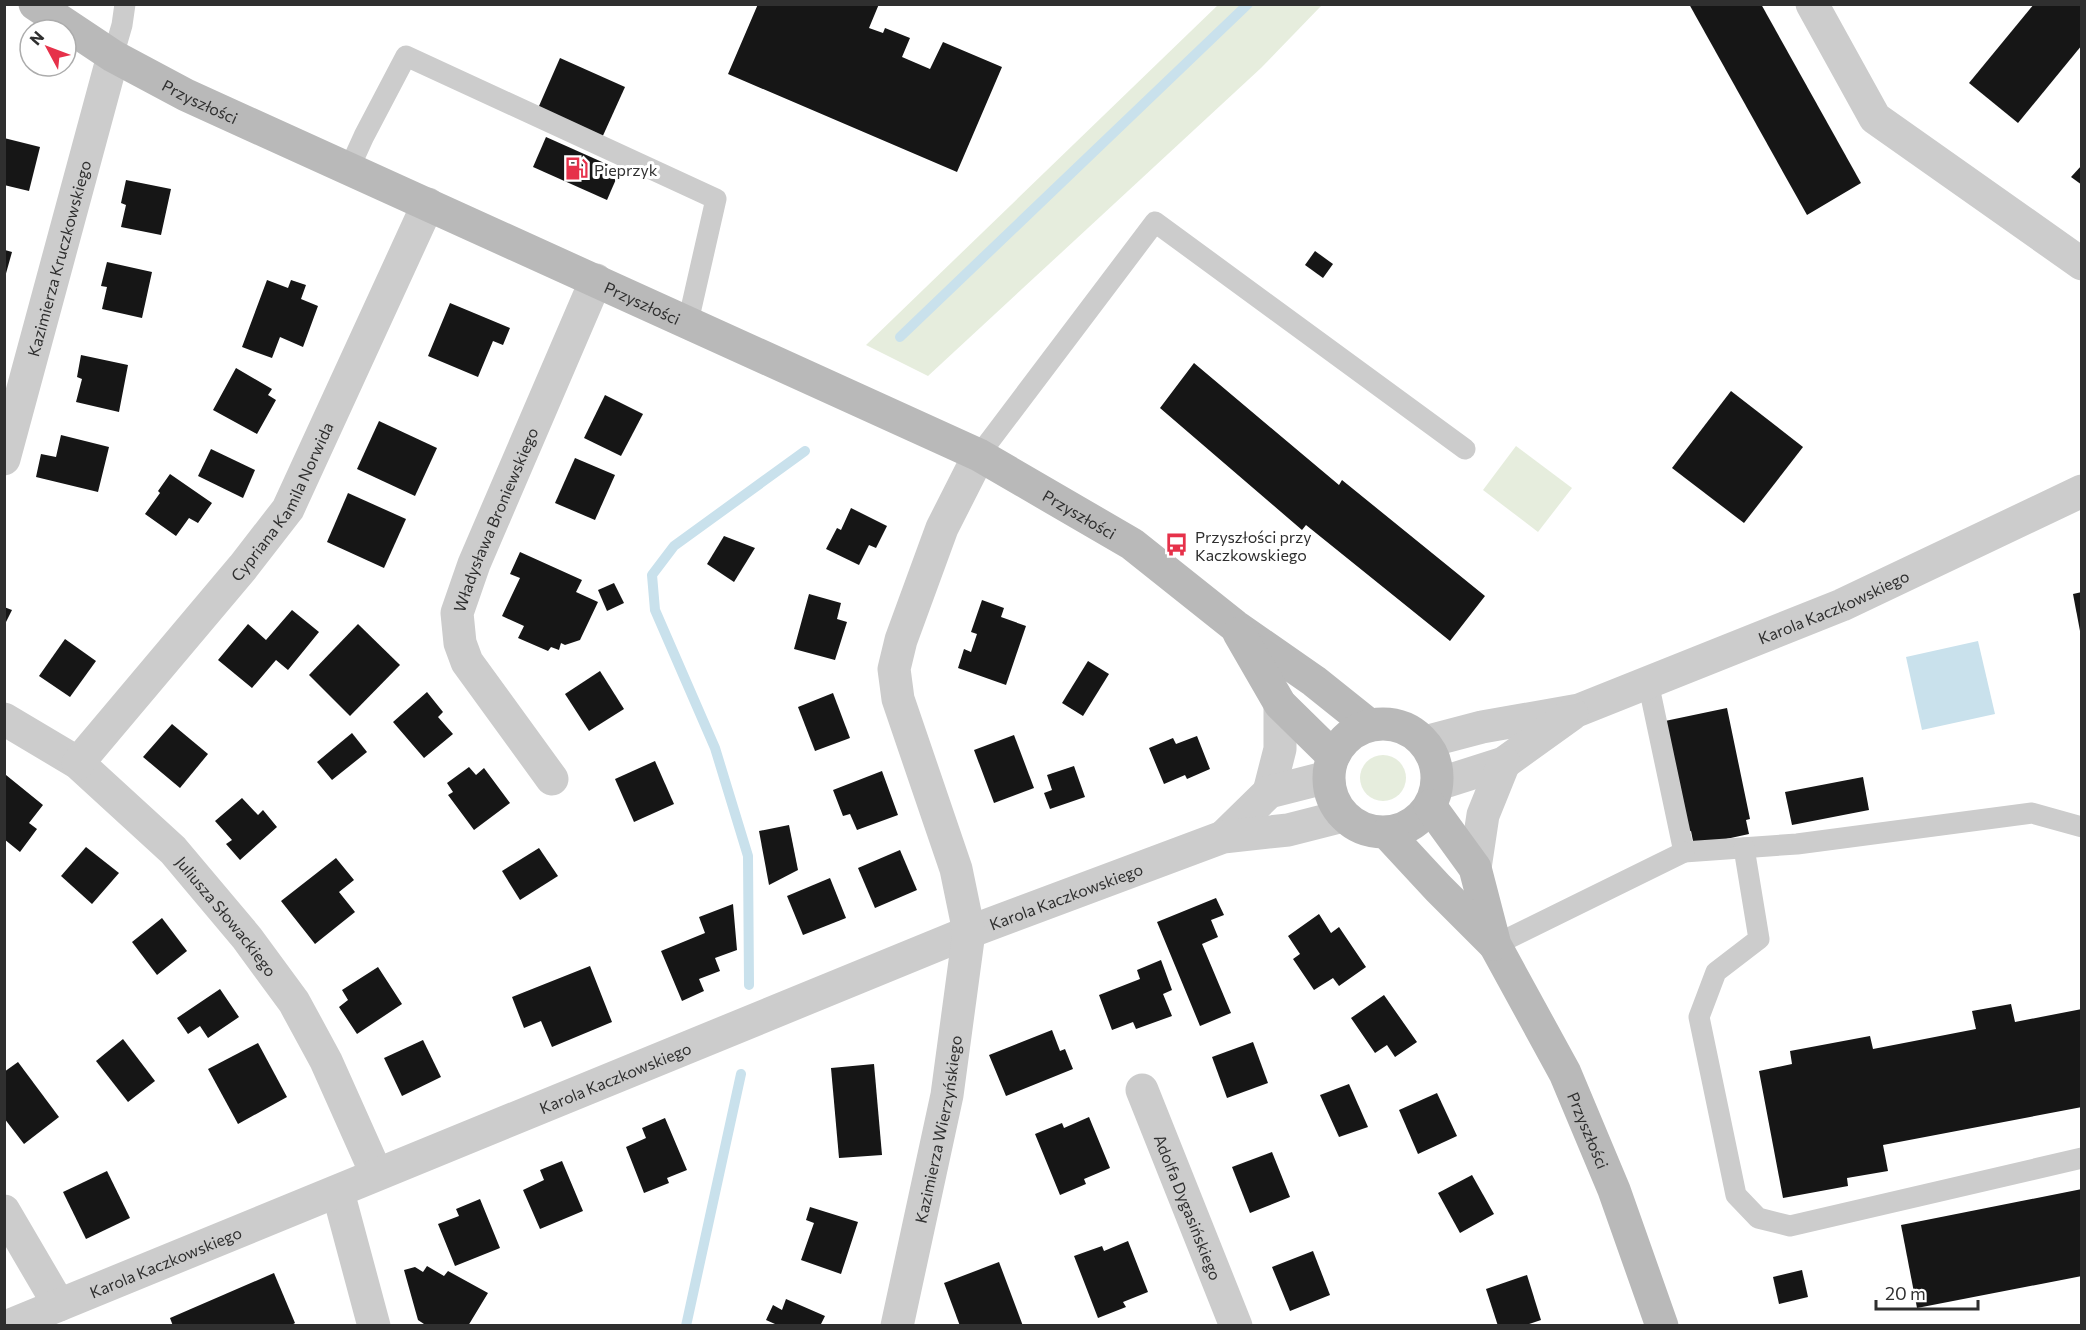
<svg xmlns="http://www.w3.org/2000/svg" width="2086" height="1330" viewBox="0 0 2086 1330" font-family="Commissioner,sans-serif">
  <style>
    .green { fill: #e6eddd }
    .water { fill: #c9e1ec }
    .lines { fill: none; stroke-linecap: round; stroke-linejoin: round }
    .stream { stroke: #c9e1ec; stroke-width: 10 }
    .building { fill: #161616 }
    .lane { stroke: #ccc; stroke-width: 21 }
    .street { stroke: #ccc; stroke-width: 33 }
    .secondary { stroke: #b9b9b9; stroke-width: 33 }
    .labels { text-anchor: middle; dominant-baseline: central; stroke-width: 6; stroke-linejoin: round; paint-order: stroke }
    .street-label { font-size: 16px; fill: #2f2f2f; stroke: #fff }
    .poi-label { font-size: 16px; fill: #2f2f2f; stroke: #fff; text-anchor: start }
  </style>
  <rect width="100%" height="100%" fill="#fff"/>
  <g class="green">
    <path d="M1219,4l103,1 -61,63 -333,308 -62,-31z"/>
    <path d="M1516,446l56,42 -34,44 -55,-42z"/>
    <circle cx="1383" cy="778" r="23"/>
  </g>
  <path class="water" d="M1978,641l17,73 -73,16 -16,-73z"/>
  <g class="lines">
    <g class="stream">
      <path d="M900,337l348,-333"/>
      <path d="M749,985l-1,-129 -33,-108 -60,-138 -3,-35 22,-29 131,-95"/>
      <path d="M686,1326l55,-252"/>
    </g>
  </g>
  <g class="building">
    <path d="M758,4h121l-10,24 14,5 2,-5 25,10 -8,19 28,12 13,-27 59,25 -45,105 -229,-98z"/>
    <path d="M1689,4h72l100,179 -54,32z"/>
    <path d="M2034,4h48v41l-64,78 -49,-40z"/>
    <path d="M560,58l65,29 -29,64 -64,-29z"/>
    <path d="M546,137l74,33 -13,30 -74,-33z"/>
    <path d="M4,138l36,9 -11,44 -25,-6z"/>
    <path d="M2082,165v20l-11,-8z"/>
    <path d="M126,180l45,9 -10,46 -40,-8 5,-22 -5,-2z"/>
    <path d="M5,250l7,2 -7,25z"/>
    <path d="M1315,251l18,13 -10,14 -18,-13z"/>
    <path d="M107,262l45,10 -10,46 -40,-9 5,-22 -6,-1z"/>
    <path d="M267,280l21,8 3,-8 15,5 -5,14 17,7 -15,41 -23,-10 -8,21 -30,-11z"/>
    <path d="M450,303l60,25 -7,17 -10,-4 -15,36 -50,-21z"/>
    <path d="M81,355l47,10 -9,47 -43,-10 6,-23 -5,-2z"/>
    <path d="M1194,363l145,122 3,-5 143,116 -35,45 -144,-116 -4,5 -142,-122z"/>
    <path d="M236,368l36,21 -4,6 8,5 -19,34 -44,-24z"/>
    <path d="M1731,391l72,56 -59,76 -72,-55z"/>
    <path d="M605,395l38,19 -22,42 -37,-18z"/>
    <path d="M379,421l58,27 -22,48 -58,-27z"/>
    <path d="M61,435l48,12 -11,45 -62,-15 5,-23 15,3z"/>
    <path d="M211,449l44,21 -12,28 -45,-22z"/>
    <path d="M575,458l40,17 -20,45 -40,-17z"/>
    <path d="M170,474l42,29 -14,20 -9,-5 -13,18 -31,-22 15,-21 -2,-2z"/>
    <path d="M348,493l58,26 -22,49 -57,-26z"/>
    <path d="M851,508l36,18 -11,22 -7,-3 -10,20 -33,-16 11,-21 4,2z"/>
    <path d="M724,536l31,12 -21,34 -27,-18z"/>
    <path d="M520,552l62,28 -6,12 22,10 -18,38 -15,5 -4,-2 -2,7 -8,-3 -3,4 -30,-13 6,-12 -22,-10 18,-38 -10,-4z"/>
    <path d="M614,583l10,20 -17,8 -9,-21z"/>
    <path d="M2082,592v39h-2l-7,-37z"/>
    <path d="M809,594l32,9 -4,16 10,3 -12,38 -41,-11z"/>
    <path d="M982,600l22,8 -3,9 25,9 -20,59 -48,-17 6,-19 7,3 6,-18 -6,-2z"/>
    <path d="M4,607l8,3 -8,16z"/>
    <path d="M292,610l27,22 -31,38 -12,-10 -24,28 -34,-28 30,-36 18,16z"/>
    <path d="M358,624l42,41 -50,51 -41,-41z"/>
    <path d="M65,639l31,22 -26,36 -31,-21z"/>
    <path d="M1088,661l21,13 -26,42 -21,-13z"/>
    <path d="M600,671l24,38 -35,22 -24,-37z"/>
    <path d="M427,692l16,20 -5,5 15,17 -29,24 -31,-36z"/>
    <path d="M833,693l17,45 -35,13 -17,-44z"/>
    <path d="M1727,708l23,111 -4,1 3,14 -55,12 -3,-15 -3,1 -23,-111z"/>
    <path d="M172,724l36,30 -28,34 -37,-31z"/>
    <path d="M352,733l15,19 -35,28 -15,-18z"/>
    <path d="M1014,735l20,53 -40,15 -20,-53z"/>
    <path d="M1197,736l13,33 -23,10 -2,-4 -21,9 -15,-36 24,-10 3,6z"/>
    <path d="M655,761l19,43 -40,18 -19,-43z"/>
    <path d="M1074,766l11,31 -35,12 -6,-16 8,-3 -5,-15z"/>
    <path d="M469,767l7,8 8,-7 26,35 -36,27 -26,-35 5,-3 -6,-9z"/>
    <path d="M882,771l16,44 -41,15 -7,-16 -7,2 -10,-26z"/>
    <path d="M6,775l37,30 -14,18 8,6 -17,23 -16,-13v-62z"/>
    <path d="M1863,777l6,33 -77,15 -7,-33z"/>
    <path d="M242,798l16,17 5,-5 14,17 -37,33 -14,-16 6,-4 -17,-19z"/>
    <path d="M789,825l9,45 -29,15 -10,-54z"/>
    <path d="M86,847l33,26 -27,31 -31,-28z"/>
    <path d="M539,848l19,28 -38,24 -18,-29z"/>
    <path d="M900,850l17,40 -42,18 -17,-40z"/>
    <path d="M336,858l18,22 -15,12 16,20 -40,32 -34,-43z"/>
    <path d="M830,878l16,40 -43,17 -16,-39z"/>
    <path d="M1216,898l8,17 -13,5 7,17 -16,7 29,69 -31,13 -43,-104z"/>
    <path d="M733,904l4,46 -22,8 5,13 -21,8 5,12 -22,10 -21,-50 44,-18 -6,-16z"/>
    <path d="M1319,914l12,19 8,-6 27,40 -27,19 -6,-8 -19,12 -21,-31 7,-5 -12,-18z"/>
    <path d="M162,918l25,33 -30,24 -25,-33z"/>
    <path d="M1161,960l11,30 -9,4 9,22 -36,13 -3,-7 -21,8 -13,-35 41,-16 -3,-9z"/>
    <path d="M590,966l22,56 -60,25 -11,-26 -17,7 -12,-31z"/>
    <path d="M378,967l24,37 -45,30 -18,-27 9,-7 -6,-10z"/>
    <path d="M220,989l19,28 -31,21 -8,-12 -12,8 -11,-16z"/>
    <path d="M1384,995l33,47 -22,15 -8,-12 -12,8 -24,-35z"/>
    <path d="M2011,1004l4,18 67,-13v98l-199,38 5,26 -41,7 1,8 -65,12 -24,-127 33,-7 -2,-13 80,-15 3,13 103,-20 -4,-18z"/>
    <path d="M1052,1030l8,21 5,-2 8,20 -67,27 -17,-41z"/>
    <path d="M123,1039l32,42 -27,21 -32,-41z"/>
    <path d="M423,1040l18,37 -39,19 -18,-38z"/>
    <path d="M1253,1042l15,41 -41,15 -15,-41z"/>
    <path d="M258,1043l29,54 -49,27 -30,-55z"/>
    <path d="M18,1062l41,55 -35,27 -20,-26v-46z"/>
    <path d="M874,1064l8,91 -43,3 -8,-90z"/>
    <path d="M1349,1084l19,43 -29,10 -19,-42z"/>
    <path d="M1437,1093l20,43 -39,18 -19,-44z"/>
    <path d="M1089,1117l21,51 -26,11 2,5 -26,11 -25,-61 27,-11 2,5z"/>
    <path d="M665,1118l22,52 -20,8 2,5 -25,10 -18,-46 20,-9 -4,-10z"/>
    <path d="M1272,1152l18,45 -40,16 -18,-46z"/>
    <path d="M562,1161l21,50 -43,18 -17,-39 21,-10 -4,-10z"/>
    <path d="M107,1171l23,47 -44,21 -23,-47z"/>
    <path d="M1472,1175l22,39 -34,19 -22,-40z"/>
    <path d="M2082,1189v87l-165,32 -16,-83z"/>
    <path d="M480,1199l20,49 -45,18 -17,-42 21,-8 -3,-7z"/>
    <path d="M810,1207l48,15 -17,52 -40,-14 13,-37 -8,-3z"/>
    <path d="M1128,1241l20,51 -25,10 3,5 -28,11 -24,-62 28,-10 2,5z"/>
    <path d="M1313,1251l17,44 -40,16 -18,-44z"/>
    <path d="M999,1262l24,64h-63l-16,-43z"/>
    <path d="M427,1266l17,10 4,-5 40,22 -20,33h-41l-9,-6 -14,-50 11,-3 8,5z"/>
    <path d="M1802,1270l6,27 -29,7 -6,-27z"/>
    <path d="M274,1273l21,50 -5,3h-117l-3,-8z"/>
    <path d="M1527,1275l14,45 -18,6h-25l-12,-37z"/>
    <path d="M786,1299l39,17 -5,10h-45v-2l-9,-4 7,-15 9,5z"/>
  </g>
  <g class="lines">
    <g class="lane">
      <path d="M113,56l9,-31 3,-21"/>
      <path d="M349,169l15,-33 42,-80 310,143 -28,123"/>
      <path d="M979,455l176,-233 310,227"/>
      <path d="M1648,682l36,170 113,-8 235,-31 50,14"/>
      <path d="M1744,848l15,91 -43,33 -17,45 37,178 22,23 32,8 292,-68"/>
      <path d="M1495,945l189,-93"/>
    </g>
    <g class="street">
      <path d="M1812,4l63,114 207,146"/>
      <path id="s1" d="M4,459l109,-403"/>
      <path id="s2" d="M4,719l74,44 95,87 74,88 47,64 32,59 50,112"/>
      <path id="s3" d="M1425,742l57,-15 97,-17 263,-105 240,-114"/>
      <path id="s4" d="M78,763l165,-196 45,-58 140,-305"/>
      <path id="s5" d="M552,779l-85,-117 -7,-19 -3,-30 17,-49 122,-284"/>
      <path d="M1438,784l66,-21 68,-49"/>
      <path d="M1269,792l11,-43v-45"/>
      <path d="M1223,837l46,-45 59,-15"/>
      <path d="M1475,868l8,-53 21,-52"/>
      <path id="s6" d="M1142,1090l94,236"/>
      <path d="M338,1192l36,134"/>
      <path d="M4,1211l55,94"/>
      <path id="s7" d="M8,1326l961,-394 254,-95 65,-7 55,-14"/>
      <path id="s8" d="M897,1326l50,-231 22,-163 -13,-63 -58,-170 -4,-30 7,-29 41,-112 37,-73"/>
    </g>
    <g class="secondary">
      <path id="s9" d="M35,4l78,52 73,39 793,360 153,89 103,82 79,55 55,44"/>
      <path d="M1239,633l41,71 53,52"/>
      <circle cx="1383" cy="778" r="54"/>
      <path id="s10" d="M1430,806l45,62 20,77 70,128 49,117 48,136"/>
      <path d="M1387,833l51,55 56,56"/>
    </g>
  </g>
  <defs>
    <symbol id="fuel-bare" viewBox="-9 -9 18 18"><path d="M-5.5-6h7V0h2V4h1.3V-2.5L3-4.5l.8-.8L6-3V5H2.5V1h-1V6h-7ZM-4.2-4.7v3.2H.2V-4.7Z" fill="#e6314a" stroke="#fff" stroke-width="2.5" paint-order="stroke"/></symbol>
    <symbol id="bus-bare" viewBox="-9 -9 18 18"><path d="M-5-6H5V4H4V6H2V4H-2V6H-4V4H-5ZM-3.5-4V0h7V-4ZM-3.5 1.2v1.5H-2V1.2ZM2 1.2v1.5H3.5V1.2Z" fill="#e6314a" stroke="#fff" stroke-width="2.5" paint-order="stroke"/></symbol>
  </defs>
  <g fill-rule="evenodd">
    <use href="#fuel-bare" x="560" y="152" width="33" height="33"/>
    <use href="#bus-bare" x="1160" y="528" width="33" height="33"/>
  </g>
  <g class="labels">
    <g class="street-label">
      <text stroke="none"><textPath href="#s9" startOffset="192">Przyszłości</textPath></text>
      <text stroke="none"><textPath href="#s1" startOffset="208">Kazimierza Kruczkowskiego</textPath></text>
      <text stroke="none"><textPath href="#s9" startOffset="678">Przyszłości</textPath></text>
      <text stroke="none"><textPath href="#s4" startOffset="333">Cypriana Kamila Norwida</textPath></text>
      <text stroke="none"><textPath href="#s9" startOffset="1164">Przyszłości</textPath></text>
      <text stroke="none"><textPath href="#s5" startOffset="296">Władysława Broniewskiego</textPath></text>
      <text stroke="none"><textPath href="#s3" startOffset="432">Karola Kaczkowskiego</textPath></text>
      <text stroke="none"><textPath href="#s7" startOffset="1142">Karola Kaczkowskiego</textPath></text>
      <text stroke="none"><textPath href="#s2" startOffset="300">Juliusza Słowackiego</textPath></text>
      <text stroke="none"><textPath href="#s7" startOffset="656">Karola Kaczkowskiego</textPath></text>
      <text stroke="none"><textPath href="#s8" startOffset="201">Kazimierza Wierzyńskiego</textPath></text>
      <text stroke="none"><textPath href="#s10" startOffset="364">Przyszłości</textPath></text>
      <text stroke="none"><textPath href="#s6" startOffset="126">Adolfa Dygasińskiego</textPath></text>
      <text stroke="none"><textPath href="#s7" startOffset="170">Karola Kaczkowskiego</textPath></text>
    </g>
    <g class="poi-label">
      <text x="594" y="169">Pieprzyk</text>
      <text x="1195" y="536">Przyszłości przy<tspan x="1195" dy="18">Kaczkowskiego</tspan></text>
    </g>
  </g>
  <rect width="2086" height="1330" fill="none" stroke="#2f2f2f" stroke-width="12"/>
  <g transform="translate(48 48) rotate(311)"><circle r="28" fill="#ffffff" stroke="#acacac" stroke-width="1.5"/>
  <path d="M0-4.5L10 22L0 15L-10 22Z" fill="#e6314a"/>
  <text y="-9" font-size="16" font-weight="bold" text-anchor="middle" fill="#2f2f2f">N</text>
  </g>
  <path d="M1876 1300v9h102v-9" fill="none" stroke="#2f2f2f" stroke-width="3"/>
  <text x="1885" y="1300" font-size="18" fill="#2f2f2f" stroke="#ffffff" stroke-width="4.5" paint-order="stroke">20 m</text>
</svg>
